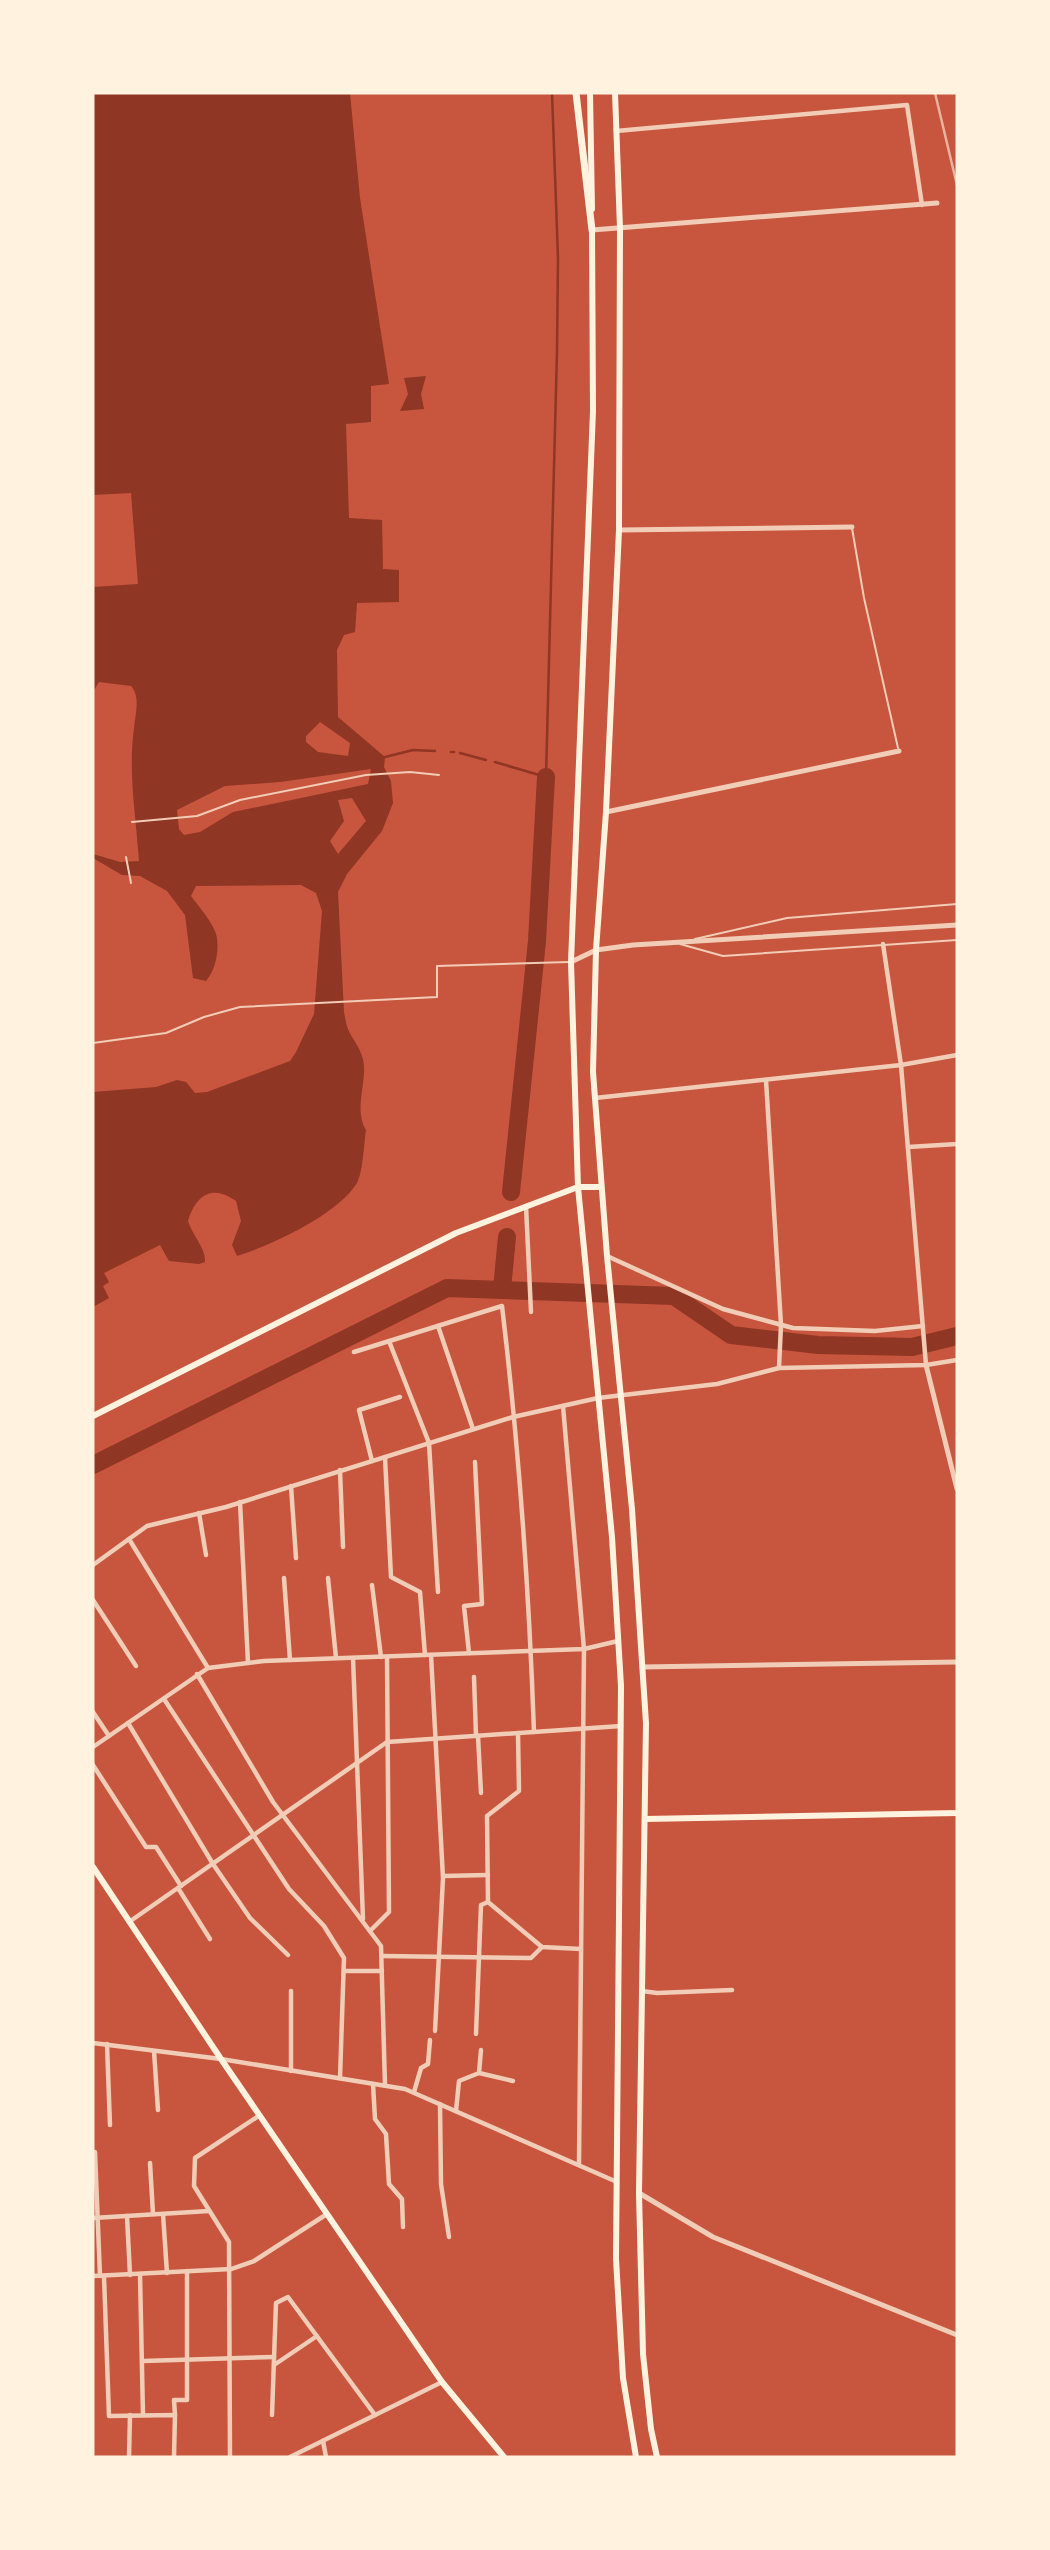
<svg xmlns="http://www.w3.org/2000/svg" width="1050" height="2550" viewBox="0 0 1050 2550" font-family="Mulish,sans-serif">
  <style>
    .water { fill: #8f3625; fill-rule: evenodd }
    .lines { fill: none; stroke-linecap: round; stroke-linejoin: round }
    .stream { stroke: #8f3625; stroke-width: 2.5 }
    .river { stroke: #8f3625; stroke-width: 18 }
    .service { stroke: #f1ccb7; stroke-width: 2 }
    .minor { stroke: #f1ccb7; stroke-width: 4.5 }
    .tertiary { stroke: #f1ccb7; stroke-width: 5 }
    .secondary { stroke: #fff3e0; stroke-width: 6 }
    .primary { stroke: #fff3e0; stroke-width: 6 }
    .trunk { stroke: #fff3e0; stroke-width: 7 }
    .rail { stroke: #e9b49f; stroke-width: 2.5 }
  </style>
  <rect width="100%" height="100%" fill="#c8553d"/>
  <g class="water">
    <path d="M93,93h257l10,105 29,186 -18,2v36l-25,2 3,94 33,2 1,49 16,1v32l-42,1 -2,29 -11,3 -7,15 1,67 47,40 -1,10 7,14 2,22 -11,28 -35,43 -9,18 6,120c1,5 2,12 4,17 4,10 12,18 15,30 5,22 -10,50 3,71 -2,13 -3,42 -9,53 -20,32 -85,62 -120,73l-5,-11 9,-24 -5,-20c-23,-17 -40,-7 -48,20 4,14 18,27 17,41l-6,2 -30,-3 -9,-16 -56,28 5,9 -6,4 6,12 -16,9v-215l63,-5 21,-7 9,2 9,11 12,-1 83,-31 6,-9 18,-38 8,-103 -6,-18 -15,-8 -105,1 -5,10c8,11 21,25 25,38 4,14 0,36 -10,47l-13,-3 -8,-63 -18,-24 -27,-15 -18,-1 -29,-17v-4l27,8 19,-1c-3,-44 -11,-89 -5,-133 1,-13 7,-31 -3,-42l-32,-4 -6,10v-105l45,-3 -7,-91 -38,2zM320,722l30,21 -2,13 -30,-4 -12,-10v-6zM371,769l-3,15 -135,28 -33,20 -16,3 -5,-6 -2,-19 48,-24 55,-4zM352,798l14,23 -28,33 -8,-13 14,-20 -6,-21z"/>
    <path d="M426,376l-5,18 3,15 -24,2 8,-17 -4,-16z"/>
  </g>
  <g class="lines">
    <g class="stream">
      <path d="M451,752h3"/>
      <path d="M460,753l26,7"/>
      <path d="M385,757l28,-7 22,1"/>
      <path d="M495,762l51,15 11,-426 1,-93 -6,-165"/>
    </g>
    <g class="river">
      <path d="M511,1192l26,-251 9,-164"/>
      <path d="M502,1289l5,-52"/>
      <path d="M93,1465l354,-177 227,8 57,39 87,10 94,2 45,-11"/>
    </g>
    <g class="service">
      <path d="M852,528l12,70 34,150"/>
      <path d="M132,822l65,-6 43,-16 126,-25 44,-3 29,3"/>
      <path d="M126,857l5,26"/>
      <path d="M695,939l92,-21 170,-14"/>
      <path d="M680,944l43,12 234,-16"/>
      <path d="M93,1043l73,-10 38,-16 36,-10 197,-10v-31l132,-4"/>
    </g>
    <g class="minor">
      <path d="M616,131l291,-26 15,100"/>
      <path d="M883,944l18,121 25,300"/>
      <path d="M766,1080l15,245 -2,43"/>
      <path d="M595,1098l306,-33 56,-10"/>
      <path d="M908,1147l49,-3"/>
      <path d="M526,1206l5,106"/>
      <path d="M607,1256l116,53 70,19 82,3 48,-5"/>
      <path d="M438,1326l35,103"/>
      <path d="M389,1341l40,102 9,149"/>
      <path d="M354,1352l148,-46c17,142 27,284 32,426"/>
      <path d="M563,1406l21,243 -5,516"/>
      <path d="M385,1457l6,120 29,15 5,63"/>
      <path d="M372,1461l-13,-51 41,-13"/>
      <path d="M340,1470l3,77"/>
      <path d="M291,1486l5,72"/>
      <path d="M240,1502l8,161"/>
      <path d="M199,1513l7,42"/>
      <path d="M129,1539l79,129"/>
      <path d="M93,1565l54,-39 79,-19 287,-90 85,-19 119,-14 62,-16 147,-3 31,-5"/>
      <path d="M284,1578l6,82"/>
      <path d="M328,1578l8,80"/>
      <path d="M372,1585l9,72"/>
      <path d="M93,1600l43,66"/>
      <path d="M469,1653l-5,-47 18,-2 -7,-142"/>
      <path d="M431,1655l12,223 -8,153"/>
      <path d="M353,1658l10,261"/>
      <path d="M197,1674l76,128 108,144 4,139"/>
      <path d="M474,1677l2,59"/>
      <path d="M164,1699l125,190 35,37 20,32 -4,120"/>
      <path d="M93,1712l16,24"/>
      <path d="M128,1723l85,141 37,54 38,37"/>
      <path d="M518,1733l1,58 -32,25 1,86 54,45 39,2"/>
      <path d="M478,1736l3,57"/>
      <path d="M93,1747l115,-79 56,-7 320,-12 34,-8"/>
      <path d="M93,1765l53,82h10l25,39"/>
      <path d="M443,1876l45,-1"/>
      <path d="M178,1888l32,51"/>
      <path d="M129,1922l258,-180 234,-16"/>
      <path d="M370,1931l19,-19 -2,-255"/>
      <path d="M382,1956l149,2 11,-11"/>
      <path d="M344,1971h38"/>
      <path d="M291,1991v80"/>
      <path d="M642,1991l15,2 75,-3"/>
      <path d="M476,2034l5,-129 7,-3"/>
      <path d="M93,2043l128,16 184,30 212,93"/>
      <path d="M107,2044l3,81"/>
      <path d="M154,2051l4,59"/>
      <path d="M479,2073l34,8"/>
      <path d="M373,2084l2,35 11,15 3,50 13,15 1,28"/>
      <path d="M414,2092l7,-24 7,-4 2,-24"/>
      <path d="M440,2104l1,80 8,53"/>
      <path d="M456,2111l3,-30 20,-8 2,-23"/>
      <path d="M93,2152h2l5,124"/>
      <path d="M150,2163l3,51"/>
      <path d="M163,2214l4,59"/>
      <path d="M127,2216l3,59"/>
      <path d="M93,2218l116,-7"/>
      <path d="M140,2274l3,141"/>
      <path d="M93,2276l138,-7 23,-8 73,-47"/>
      <path d="M104,2276l5,140 66,-1 -1,42"/>
      <path d="M143,2361l131,-4"/>
      <path d="M274,2365l43,-29"/>
      <path d="M175,2415l-1,-15h13v-129"/>
      <path d="M272,2415l4,-112 12,-6 87,118"/>
      <path d="M323,2441l3,16"/>
      <path d="M129,2457l1,-42"/>
      <path d="M230,2457l-1,-215 -35,-56 1,-28 65,-43"/>
      <path d="M290,2457l152,-75"/>
    </g>
    <g class="tertiary">
      <path d="M592,230l345,-27"/>
      <path d="M619,530l233,-3"/>
      <path d="M606,812l293,-61"/>
      <path d="M571,962l25,-12 37,-5 324,-20"/>
      <path d="M926,1365l31,124"/>
      <path d="M642,1667l315,-5"/>
      <path d="M639,2193l74,44 244,98"/>
    </g>
    <g class="secondary">
      <path d="M93,1416l363,-183 122,-46h23"/>
      <path d="M645,1819l312,-6"/>
      <path d="M93,1867l128,192 221,323 62,75"/>
    </g>
    <g class="primary">
      <path d="M590,93l2,116"/>
      <path d="M615,93l5,135 -1,302 -13,282 -10,138 -3,122 14,184 25,253 14,214 -7,470 4,161 8,75 6,28"/>
      <path d="M592,226l1,185 -22,551 7,225 34,350 9,149 -5,573 7,119 13,79"/>
    </g>
    <path class="trunk" d="M576,93l16,137"/>
    <path class="rail" d="M935,93l22,92"/>
  </g>
  <rect width="1050" height="2550" fill="none" stroke="#fff3e0" stroke-width="189"/>
</svg>
